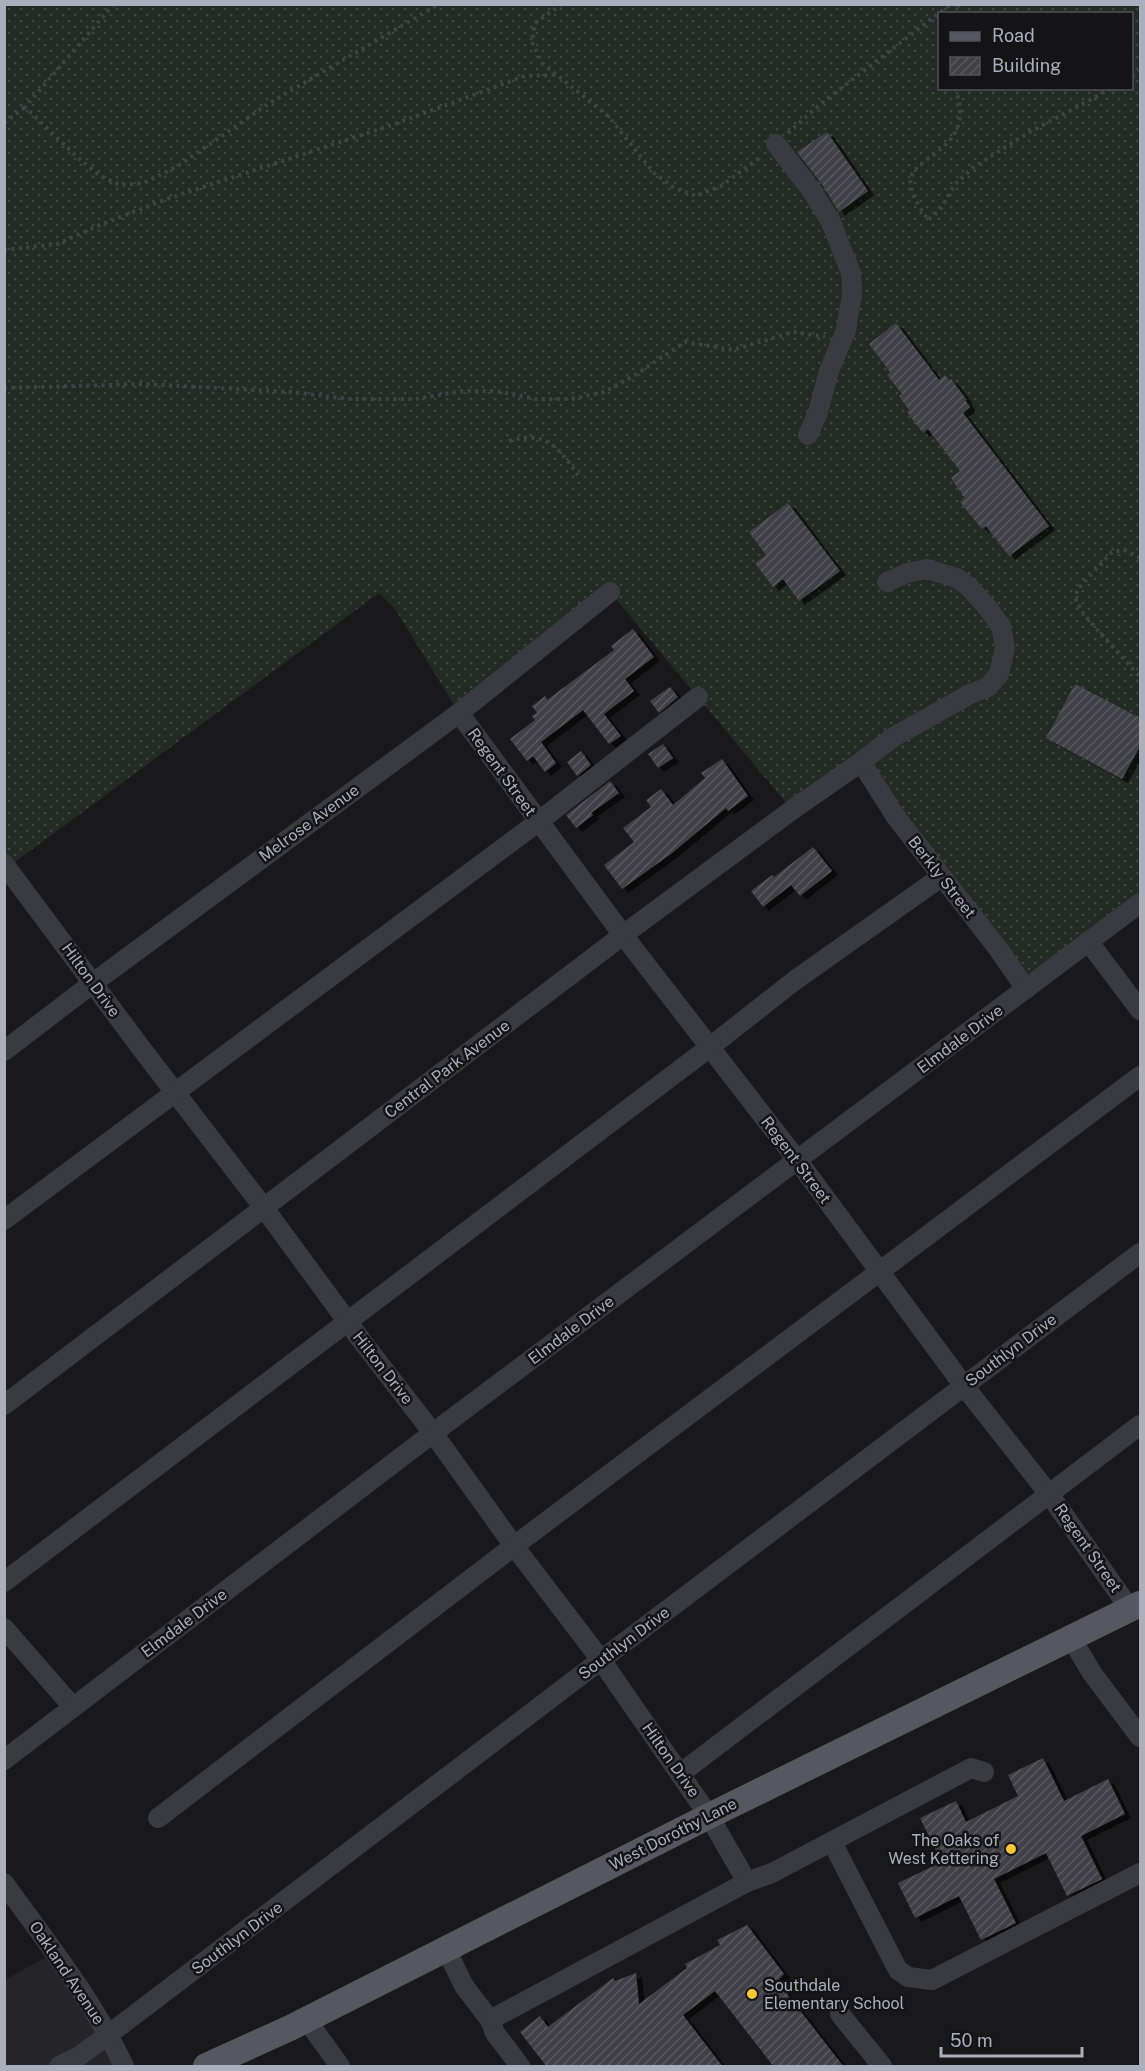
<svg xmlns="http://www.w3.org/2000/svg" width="1145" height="2071" viewBox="0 0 1145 2071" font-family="'Public Sans',sans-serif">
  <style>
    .built { fill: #252529 }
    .grass { fill: url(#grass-dots); fill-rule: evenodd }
    .building { fill: url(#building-hatch); filter: url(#shadow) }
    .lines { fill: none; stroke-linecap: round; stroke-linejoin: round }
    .path { stroke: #404248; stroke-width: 4; stroke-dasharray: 3 4.5; stroke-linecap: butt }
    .minor { stroke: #3a3b41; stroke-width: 20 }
    .major { stroke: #565760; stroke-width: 26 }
    .poi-dot { fill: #fbc732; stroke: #141417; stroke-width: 2 }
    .labels { text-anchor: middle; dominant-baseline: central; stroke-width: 5; stroke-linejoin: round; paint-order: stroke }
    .street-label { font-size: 16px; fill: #abafbc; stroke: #141417 }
    .poi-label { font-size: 16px; fill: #abafbc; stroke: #141417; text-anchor: end }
  </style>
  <defs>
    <pattern id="grass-dots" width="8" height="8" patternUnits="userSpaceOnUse" patternTransform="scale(1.5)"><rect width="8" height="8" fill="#212a23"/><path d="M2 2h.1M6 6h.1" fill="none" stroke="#3f4641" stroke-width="1.8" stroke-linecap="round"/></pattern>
    <pattern id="building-hatch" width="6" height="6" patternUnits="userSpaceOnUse" patternTransform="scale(1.5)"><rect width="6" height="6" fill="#414146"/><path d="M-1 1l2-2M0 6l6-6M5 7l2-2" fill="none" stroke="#5a5a5f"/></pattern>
    <filter id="shadow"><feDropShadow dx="6" dy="4" stdDeviation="0" flood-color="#0009"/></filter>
  </defs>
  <rect width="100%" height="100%" fill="#19191c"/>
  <path class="built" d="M55,1952l66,114h-116v-86z"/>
  <path class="grass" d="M5,5h1135v898l-114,86 -165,-226 -69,47 -182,-218 -151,121 -64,-104 -16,-16 -372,275 -2,-4zM940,14h192v74h-192z"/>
  <g class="building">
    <path d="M827,132l41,59 -29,21 -17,-28 -25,-32z"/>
    <path d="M896,323l43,57 6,-5 4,5 2,-1 16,21h-2l5,7 -7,6 86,113 -40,30 -23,-30 -4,3 -22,-27 5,-4 -14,-20 9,-7 -32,-42 -5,4 -16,-21 2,-2 -10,-14 3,-2 -15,-19 3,-3 -21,-28z"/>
    <path d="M788,503l52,68 -41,30 -16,-22 -10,8 -18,-24 11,-8 -17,-23z"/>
    <path d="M633,629l21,28 -29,22 9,12 -30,23 17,22 -12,8 -26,-34 -42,32 15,21 -11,9 -12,-16 -6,5 -17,-22 25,-19 -3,-4 5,-3 -5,-7 13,-10 2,4 67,-50 -3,-4z"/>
    <path d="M1075,684l65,34v28l-18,33 -76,-41z"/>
    <path d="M670,687l8,10 -19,16 -9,-12z"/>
    <path d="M663,744l10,14 -15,10 -10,-14z"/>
    <path d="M581,751l10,14 -14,11 -10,-14z"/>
    <path d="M722,759l26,37 -20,15 -2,-3 -54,45 -50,36 -18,-24 30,-23 -11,-14 28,-21 -5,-7 15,-11 12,16 32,-27 -4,-5z"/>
    <path d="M610,781l9,12 -28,20 2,2 -17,13 -10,-13z"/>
    <path d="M813,847l19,24 -32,25 -9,-11 -28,22 -12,-16 21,-16 2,2z"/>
    <path d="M1043,1758l21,43 44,-22 17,35 -44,22 21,43 -35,17 -21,-43 -52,26 22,44 -35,17 -22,-44 -44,22 -17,-35 44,-21 -22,-44 36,-17 10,21 52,-26 -10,-21z"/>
    <path d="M747,1925l37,49 -7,7 67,86h-70l-59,-76 -32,24 40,52h-176l-27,-35 20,-16 8,11 65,-49 2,3 21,-8 3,31 48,-36 -2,-4 35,-19 -3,-5z"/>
  </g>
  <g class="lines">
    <g class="path">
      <path d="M114,4l-89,103 51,49 24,20 20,9 24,-2 34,-17 90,-62 171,-100"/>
      <path d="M562,4l-27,19 -3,19 10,21 66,53 46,57 20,15 22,8 25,-10 41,-30"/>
      <path d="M954,14l5,-10"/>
      <path d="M1132,76l8,-5"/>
      <path d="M955,88c25,67 -52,66 -44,99 2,11 11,23 17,33l12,-10 15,-26 19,-17 52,-33 86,-46"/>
      <path d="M4,123l21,-16"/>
      <path d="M788,133l35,-31 128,-98"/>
      <path d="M4,250l53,-6 43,-19 67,-26 225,-74 133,-49 31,-1"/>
      <path d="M4,388l140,-4 148,8 56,7h67l48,-8h33l40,8h35l33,-7 28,-15 53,-35 48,8 60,-18 32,5"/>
      <path d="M509,441c37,-11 49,6 69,34"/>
      <path d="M1140,558l-16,-8 -12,2 -35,38 -1,11 9,15 55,61"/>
    </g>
    <g class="minor">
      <path d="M776,144l36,47 19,31 20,51 1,21 -6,36 -17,41 -11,41 -10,23"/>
      <path d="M459,713l164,222 175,226 166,225 85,108 81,115"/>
      <path d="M861,762l35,55 103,133 27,39"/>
      <path d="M4,864l137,184 123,160 97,132 72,93 81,113 87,114 108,156 38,66"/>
      <path d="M1088,941l52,69"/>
      <path d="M4,1051l89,-68 366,-270 151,-121"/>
      <path d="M4,1220l534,-398 160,-125"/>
      <path d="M4,1405l619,-470 169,-125 69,-48 31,-24 78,-44 18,-7 11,-13 6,-27 -4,-21 -14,-19 -19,-21 -11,-8 -30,-9 -20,4 -20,9"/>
      <path d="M4,1582l706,-535 84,-66 147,-104"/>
      <path d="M4,1628l69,79"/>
      <path d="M1071,1638l21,35 48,64"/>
      <path d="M4,1760l429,-327 707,-530"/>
      <path d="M681,1773l459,-348"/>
      <path d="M158,1818l356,-272 626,-470"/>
      <path d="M832,1842l66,128 10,7 24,3 208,-107"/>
      <path d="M4,1883c43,60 89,117 120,183"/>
      <path d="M446,1949l18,37 26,34 5,13 25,33"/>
      <path d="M840,2014l42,52"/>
      <path d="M306,2019l34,47"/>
      <path d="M490,2020l257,-138 25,-9 199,-105 13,4"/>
      <path d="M59,2066l19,-9 30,-22 493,-375 539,-407"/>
    </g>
    <path class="major" d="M206,2066l84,-38 419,-212 431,-212"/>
  </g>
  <g class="poi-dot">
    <circle cx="1011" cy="1849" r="6"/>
    <circle cx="752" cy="1994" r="6"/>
  </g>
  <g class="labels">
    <g class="street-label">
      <text transform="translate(502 772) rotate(54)">Regent Street</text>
      <text transform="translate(309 823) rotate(-36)">Melrose Avenue</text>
      <text transform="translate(942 877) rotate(52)">Berkly Street</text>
      <text transform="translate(91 980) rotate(54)">Hilton Drive</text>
      <text transform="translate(960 1039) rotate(-37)">Elmdale Drive</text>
      <text transform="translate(447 1069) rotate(-37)">Central Park Avenue</text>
      <text transform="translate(796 1160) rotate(53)">Regent Street</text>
      <text transform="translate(571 1330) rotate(-37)">Elmdale Drive</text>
      <text transform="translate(1011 1350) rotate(-37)">Southlyn Drive</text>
      <text transform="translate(383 1368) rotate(52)">Hilton Drive</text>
      <text transform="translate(1088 1548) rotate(55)">Regent Street</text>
      <text transform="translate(184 1623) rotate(-37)">Elmdale Drive</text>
      <text transform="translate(624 1643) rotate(-37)">Southlyn Drive</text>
      <text transform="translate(671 1760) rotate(55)">Hilton Drive</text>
      <text transform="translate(673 1834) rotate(-27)">West Dorothy Lane</text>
      <text transform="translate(237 1938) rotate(-37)">Southlyn Drive</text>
      <text transform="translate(67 1973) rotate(56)">Oakland Avenue</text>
    </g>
    <g class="poi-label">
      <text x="999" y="1840">The Oaks of<tspan x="999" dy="18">West Kettering</tspan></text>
      <text x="764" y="1985" text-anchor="start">Southdale<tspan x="764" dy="18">Elementary School</tspan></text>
    </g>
  </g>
  <rect width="1145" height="2071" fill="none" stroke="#abafbc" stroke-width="12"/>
  <rect x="938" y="12" width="195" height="78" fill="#141417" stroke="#505259" stroke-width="1.5"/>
  <rect x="950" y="32" width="30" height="9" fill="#565760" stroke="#505259" stroke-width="1.5"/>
  <text x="992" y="42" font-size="18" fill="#abafbc">Road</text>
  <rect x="950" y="57" width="30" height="18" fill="url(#building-hatch)" stroke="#505259" stroke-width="1.5"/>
  <text x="992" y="72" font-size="18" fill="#abafbc">Building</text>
  <path d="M941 2047v9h141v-9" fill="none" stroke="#abafbc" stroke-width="3"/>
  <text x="950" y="2047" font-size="18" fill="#abafbc" stroke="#141417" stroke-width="4.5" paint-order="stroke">50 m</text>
</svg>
